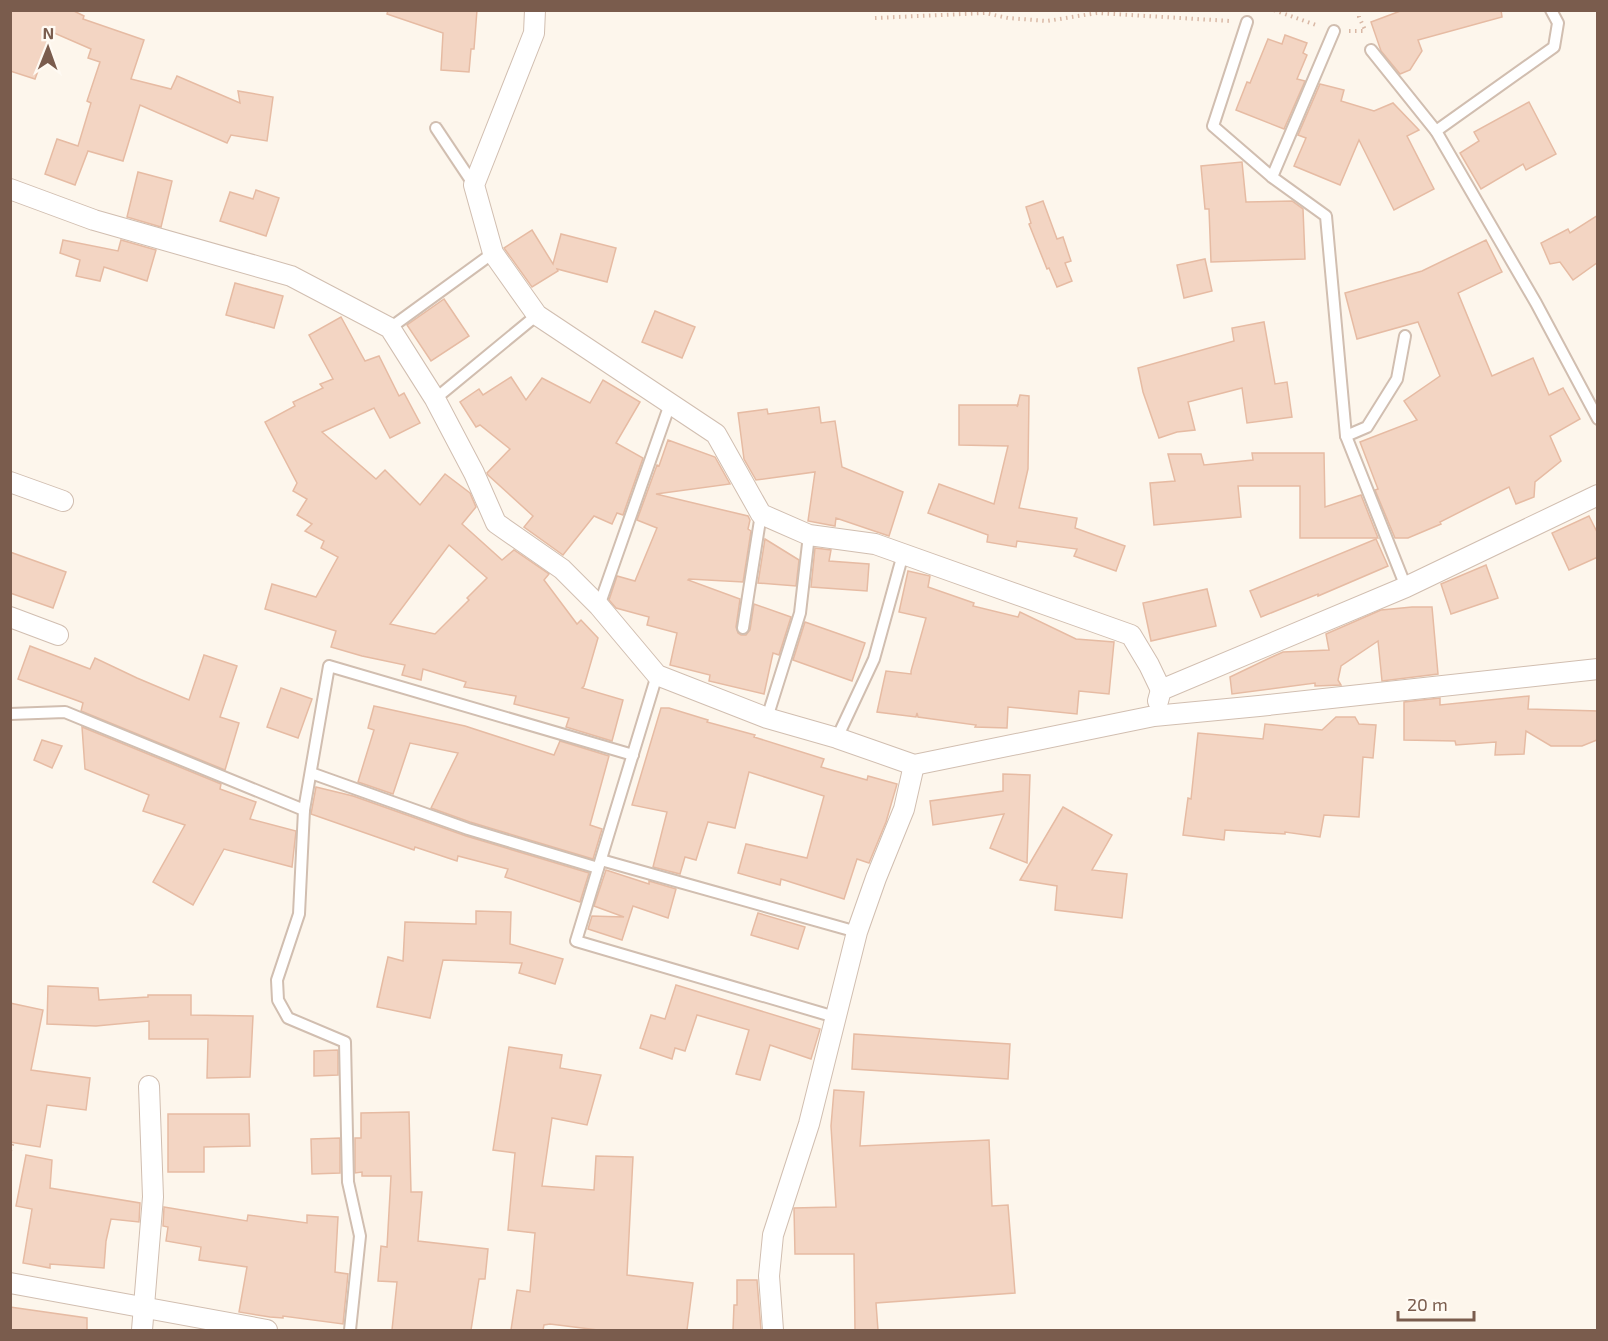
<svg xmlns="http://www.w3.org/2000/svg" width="1608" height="1341" viewBox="0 0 1608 1341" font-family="'Exo 2',sans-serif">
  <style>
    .building { fill: #f3d5c3; stroke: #e6bba3; stroke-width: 1.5; fill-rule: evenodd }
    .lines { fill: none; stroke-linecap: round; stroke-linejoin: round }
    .lane-casing { stroke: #d1beb0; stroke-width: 14 }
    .street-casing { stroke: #d1beb0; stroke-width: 22 }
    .path { stroke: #d9b8a5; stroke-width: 4; stroke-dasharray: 1.5 4.5; stroke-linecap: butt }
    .lane { stroke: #fff; stroke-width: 10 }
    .street { stroke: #fff; stroke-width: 20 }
  </style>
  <rect width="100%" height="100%" fill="#fdf6ec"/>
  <g class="building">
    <path d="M10,10h62l12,6 -1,3 61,21 -13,39 40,10 6,-13 63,27 -2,-12 35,6 -6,44 -36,-6 -4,8 -87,-38 -17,56 -35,-10 -13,34 -30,-11 12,-35 21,7 13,-43 -4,-2 13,-39 -12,-4 3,-9 -39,-17 -17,47 -25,-8z"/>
    <path d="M388,10h89l-3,39h-3l-2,23 -28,-2 2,-37 -56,-19z"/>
    <path d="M1403,10h98l1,7 -84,23 4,11 -12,19 -10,4 -19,-23 -10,-29z"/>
    <path d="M1285,35l22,8 -4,10 4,2 -10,24 8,2 -21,48 -48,-19 11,-28 3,1 18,-44 14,5z"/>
    <path d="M1320,84l24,6 -3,11 33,10 19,-8 26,27 -12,6 27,53 -40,21 -35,-70 -19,45 -46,-19 12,-28 -8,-3z"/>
    <path d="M1529,102l27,52 -30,16 -3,-6 -42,25 -21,-36 19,-12 -5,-9z"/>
    <path d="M1242,162l4,40 46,-1 11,8 2,50 -94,3 -2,-53h-4l-4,-43z"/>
    <path d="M138,172l34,9 -11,46 -34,-10z"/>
    <path d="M256,190l23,8 -13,38 -46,-15 10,-29 23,7z"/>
    <path d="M1043,201l14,38 6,-2 8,24 -6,2 7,18 -15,6 -8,-19 -2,1 -18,-45 2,-1 -5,-16z"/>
    <path d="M1598,215v47l-25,18 -13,-18 -10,2 -9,-21 27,-14 2,4z"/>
    <path d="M532,230l21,34 8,-30 55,14 -9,34 -50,-13 1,2 -26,16 -28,-39z"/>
    <path d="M63,240l55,11 3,-11 35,10 -9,31 -43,-14 -4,14 -24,-5 4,-16 -20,-7z"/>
    <path d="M1486,240l16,32 -44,21 34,83 41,-18 16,37 14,-7 17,31 -30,17 11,25 -26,21 -1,15 -18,7 -7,-17 -69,35 1,2 -33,14h-13l-20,-48 3,-1 -18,-47 57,-22 -13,-19 36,-25 -22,-54 -61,17 -12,-46 77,-22z"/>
    <path d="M1205,259l7,32 -28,7 -7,-33z"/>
    <path d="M235,283l48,13 -9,32 -48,-13z"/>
    <path d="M444,299l25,37 -38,25 -24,-36z"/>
    <path d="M655,311l40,16 -13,31 -40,-16z"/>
    <path d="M341,317l24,44 14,-5 20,40 5,-3 16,30 -30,15 -16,-30 -52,24 54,47 9,-9 35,35 25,-31 25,19 6,14 -14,17 40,36 12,-10 35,24 -5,6 33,44 4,-4 17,18 -14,48 -2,2 41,12 -11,41 -46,-14 3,-9 -55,-14 2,-8 -52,-9 2,-5 -43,-13 -2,11 -19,-5 3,-10 -43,-9 -31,-9 5,-16 -71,-22 7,-25 44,13 22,-40 -17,-9 3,-7 -19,-10 7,-7 -15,-9 10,-16 -14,-8 4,-8 -32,-61 30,-16 -2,-4 30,-14 -3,-4 13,-5 -24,-44zM449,545l38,33 -20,20 2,2 -34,34 -45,-10z"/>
    <path d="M1264,322l11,62 12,-2 5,35 -45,6 -5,-35 -54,14 7,28 -18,2 -18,6 -16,-46 -5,-24 96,-27 -2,-13z"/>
    <path d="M511,377l15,23 16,-22 48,25 13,-23 37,22 -24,41 27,15 -20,57 -6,-2 -5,11 -18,-8 -31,39 -39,-28 9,-11 -45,-41 -1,-2 23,-24 -30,-24 -4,2 -16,-25 19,-13 4,6z"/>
    <path d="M1020,395l9,1 -1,73 -9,39 58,10 -2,10 50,18 -9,25 -42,-15 3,-7 -60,-8 -1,6 -29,-5 1,-7 -60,-22 11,-29 55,20 14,-58 -49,-1v-40h59l-1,2z"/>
    <path d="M819,407l2,16 14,-2 7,46 61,25 -14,44 -53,-18 -1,8 -27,-5 7,-49 -59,8 -12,-21 -6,-46 29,-4 1,5z"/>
    <path d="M668,440l47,17 15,27 -74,10 92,22 2,4 -2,9 3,2 -8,51 -54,-3 -1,1 52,19 -4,28 2,6 3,2h5l4,-5 4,-26 37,13 -12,38 -6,-2 -9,41 -55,-13 1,-6 -40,-10 7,-32 -30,-8 2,-8 -33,-9 -7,-8 8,-24 18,5 22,-53 -20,-8 20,-55 2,1z"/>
    <path d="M1252,453h72l1,54 36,-12 17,43h-78v-52h-62l3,31 -87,8 -4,-42 25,-2 -7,-27h33l3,11 49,-5z"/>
    <path d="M1589,516l9,18v23l-29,13 -17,-37z"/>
    <path d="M765,539l34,21 -3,26 -38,-3z"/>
    <path d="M1376,539l12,27 -70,30v-2l-57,23 -11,-26z"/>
    <path d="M815,548l16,2 -2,11 40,3 -2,27 -56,-4z"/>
    <path d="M10,552l56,20 -13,36 -43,-15z"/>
    <path d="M1486,565l12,33 -47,16 -10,-30z"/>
    <path d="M908,571l22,5 -2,11 46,16 -1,3 45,11 2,-5 56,27 38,3 -5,52 -30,-3 -2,23 -69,-7 -1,21 -32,-1 1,-2 -58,-8 -1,-4 -1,4 -39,-5 9,-41 25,3v-3l15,-53 -27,-6z"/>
    <path d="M1207,589l9,37 -65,15 -8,-38z"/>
    <path d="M1412,607h20l6,67 -56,7 -4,-40 -37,25 -3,14 3,5 -26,1v-3l-83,11 -2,-17 44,-21 9,-4 46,-2 -3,-16 55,-24z"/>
    <path d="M805,622l60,21 -13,38 -59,-21z"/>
    <path d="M30,646l60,23 5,-11 42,20 52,22 15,-45 33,11 -17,51 19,6 -14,47 -144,-59 2,-8 -2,-1 -63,-23z"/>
    <path d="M281,688l31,11 -14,39 -31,-11z"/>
    <path d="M1529,696l-1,13 70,2 -1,29 -15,6h-31l-25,-15 -2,23 -29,1 1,-13 -40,3 -1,-4 -51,-1v-38l36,-4v7z"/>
    <path d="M374,706l91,20 89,29 6,-14 49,15 -19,69 12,4 -9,30 -123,-37 -39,-14 27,-55 -48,-10 -17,51 -35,-12 16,-52 -6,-2z"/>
    <path d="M661,708h8l39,12 -1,2 48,13 -1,2 70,22 -3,8 46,13 1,-4 29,8 -11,38 -17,41 -12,-4 -13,40 -63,-20 -1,6 -42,-12 8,-29 61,14 17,-62 -75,-24 -14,56 -27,-6 -12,38 -11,-3 -5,17 -27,-7 14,-55 -35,-7z"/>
    <path d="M1336,717h19l4,7 17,1 -3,33 -10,-1 -4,60 -35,-2 -4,22 -35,-5v2l-60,-4 -1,10 -41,-5 5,-37 3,1 7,-66 65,6 2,-15 57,6z"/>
    <path d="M82,727l139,57 -1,5 36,13 -6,17 46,12 -4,36 -68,-18 -31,56 -40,-23 32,-57 -42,-14 6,-16 -64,-26z"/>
    <path d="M42,740l20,6 -10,22 -18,-8z"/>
    <path d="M1003,774l27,1 -3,88 -37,-15 14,-34 -71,11 -3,-24 73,-10z"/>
    <path d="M316,787l37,9 113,40 123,37 -9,29 -75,-25 3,-8 -50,-13 -1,5 -42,-14 -1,3 -103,-36z"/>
    <path d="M1063,807l49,28 -20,35 35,4 -5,44 -67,-8 2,-24 -37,-6z"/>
    <path d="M606,870l43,14v-3l27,8 -8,29 -35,-12 -11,34 -34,-11 4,-13 32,1 -30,-11z"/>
    <path d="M476,911l35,1 -1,32 53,15 -8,25 -36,-11 3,-10 -79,-3 -13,58 -53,-11 11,-50 15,4 2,-39 71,2z"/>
    <path d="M758,913l47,14 -7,22 -47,-14z"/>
    <path d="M676,985l144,44 -9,30 -41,-14 -10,35 -24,-6 13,-44 -52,-15 -12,36 -10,-3 -3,11 -32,-11 11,-33 14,4z"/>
    <path d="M48,986l50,2 1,12 49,-3v-2h43v20l62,1 -3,61 -43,1 1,-39h-59v-18l-53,5 -49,-2z"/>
    <path d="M10,1003l33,7 -12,60 59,8 -4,32 -39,-5 -7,42 -30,-5z"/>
    <path d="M854,1034l156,10 -2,35 -156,-10z"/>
    <path d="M509,1047l53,8 -2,13 41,7 -14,50 -35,-7 -10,68 52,4 2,-34 37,1 -6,118 66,8 -6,47h-89l-48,-6 -6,1 -1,5h-32l6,-40 13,2 5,-59 -27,-3 7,-77 -22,-3z"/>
    <path d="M338,1050v25l-24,1v-25z"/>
    <path d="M834,1090l30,2 -4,54 129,-6 3,66 16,-1 7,88 -139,10 2,27h-23l-1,-76h-59l-1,-46 42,-1 -5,-81z"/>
    <path d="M409,1112l2,80h11l-4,49 70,8 -3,30h-6l-8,51h-79l5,-48 -19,-1 3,-35 6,1 4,-71h-29v-4l-7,1v-35h6v-25z"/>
    <path d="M168,1114h81l1,32 -46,1v25h-36z"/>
    <path d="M340,1138v35l-28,1 -1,-35z"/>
    <path d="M26,1155l26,5 -2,28 90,15 -1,19 -28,-3 -5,22 -2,27 -54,-4v4l-27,-5 9,-54 -16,-3z"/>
    <path d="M164,1207l83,14 1,-6 59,8v-8l31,2 -3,55 13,2 -5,50 -60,-8v2l-13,-1 -31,-5 8,-45 -48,-7 2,-13 -35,-6 2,-14 -5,-1z"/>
    <path d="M737,1280h20l4,50h-28l1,-25h3z"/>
    <path d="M10,1307l77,11v12h-77z"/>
  </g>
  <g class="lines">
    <defs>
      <g id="lane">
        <path d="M1247,22l-34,104 59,51 54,39 20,220 60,151"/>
        <path d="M1371,50l65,81 100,172 62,116"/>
        <path d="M436,128l38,57"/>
        <path d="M1436,131l118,-84 4,-24 -7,-13"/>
        <path d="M1272,177l62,-146"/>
        <path d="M390,328l103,-75"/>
        <path d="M435,399l102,-84"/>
        <path d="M1346,436l21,-9 30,-48 8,-43"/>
        <path d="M599,606l71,-202"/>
        <path d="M743,628l18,-114"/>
        <path d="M657,675l-81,266 259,76"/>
        <path d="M10,714l55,-2 239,98"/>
        <path d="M767,718l33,-105 9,-78"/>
        <path d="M837,738l37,-79 29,-105"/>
        <path d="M311,773l157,56 130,39"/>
        <path d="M601,860l256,72"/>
        <path d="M350,1330l10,-94 -12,-54 -3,-140 -57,-24 -10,-18 -1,-20 22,-66 5,-104 25,-144 304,89"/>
      </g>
      <g id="street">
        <path d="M535,10l-1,23 -60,152 19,68 44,62 179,119 45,80 48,21 66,9 256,91 18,30 12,25"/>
        <path d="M10,189l84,31 197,56 99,52 45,71 39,74 22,50 66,46 37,37 58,69 110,43 70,20 77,27 240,-49 105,-10 339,-37"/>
        <path d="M10,482l53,19"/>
        <path d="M10,617l48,18"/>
        <path d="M1158,701l3,-11 245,-103 192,-92"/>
        <path d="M10,1283l257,47"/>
        <path d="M142,1330l11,-133 -4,-111"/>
        <path d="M773,1330l-4,-54 4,-41 36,-111 48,-192 19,-54 28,-69 10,-44"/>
      </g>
    </defs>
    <use href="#lane" class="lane-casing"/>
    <use href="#street" class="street-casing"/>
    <g class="path">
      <path d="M1274,10l45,16"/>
      <path d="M1359,10v7l7,15"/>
      <path d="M875,18l110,-5 23,5 39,3 50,-8 133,8"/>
      <path d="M1349,31h16"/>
      <path d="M10,1151l3,-9"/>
    </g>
    <use href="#lane" class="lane"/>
    <use href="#street" class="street"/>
  </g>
  <rect width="1608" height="1341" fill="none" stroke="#7a5c4d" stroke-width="24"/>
  <g transform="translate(48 48) rotate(1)" stroke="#fffaf3" stroke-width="4.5" paint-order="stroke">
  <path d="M0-4.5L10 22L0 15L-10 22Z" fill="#7a5c4d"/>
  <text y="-9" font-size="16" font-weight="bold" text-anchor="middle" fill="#7a5c4d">N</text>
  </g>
  <path d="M1398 1311v9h76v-9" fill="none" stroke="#7a5c4d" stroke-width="3"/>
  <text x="1407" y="1311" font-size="18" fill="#7a5c4d" stroke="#fffaf3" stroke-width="4.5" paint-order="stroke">20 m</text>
</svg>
